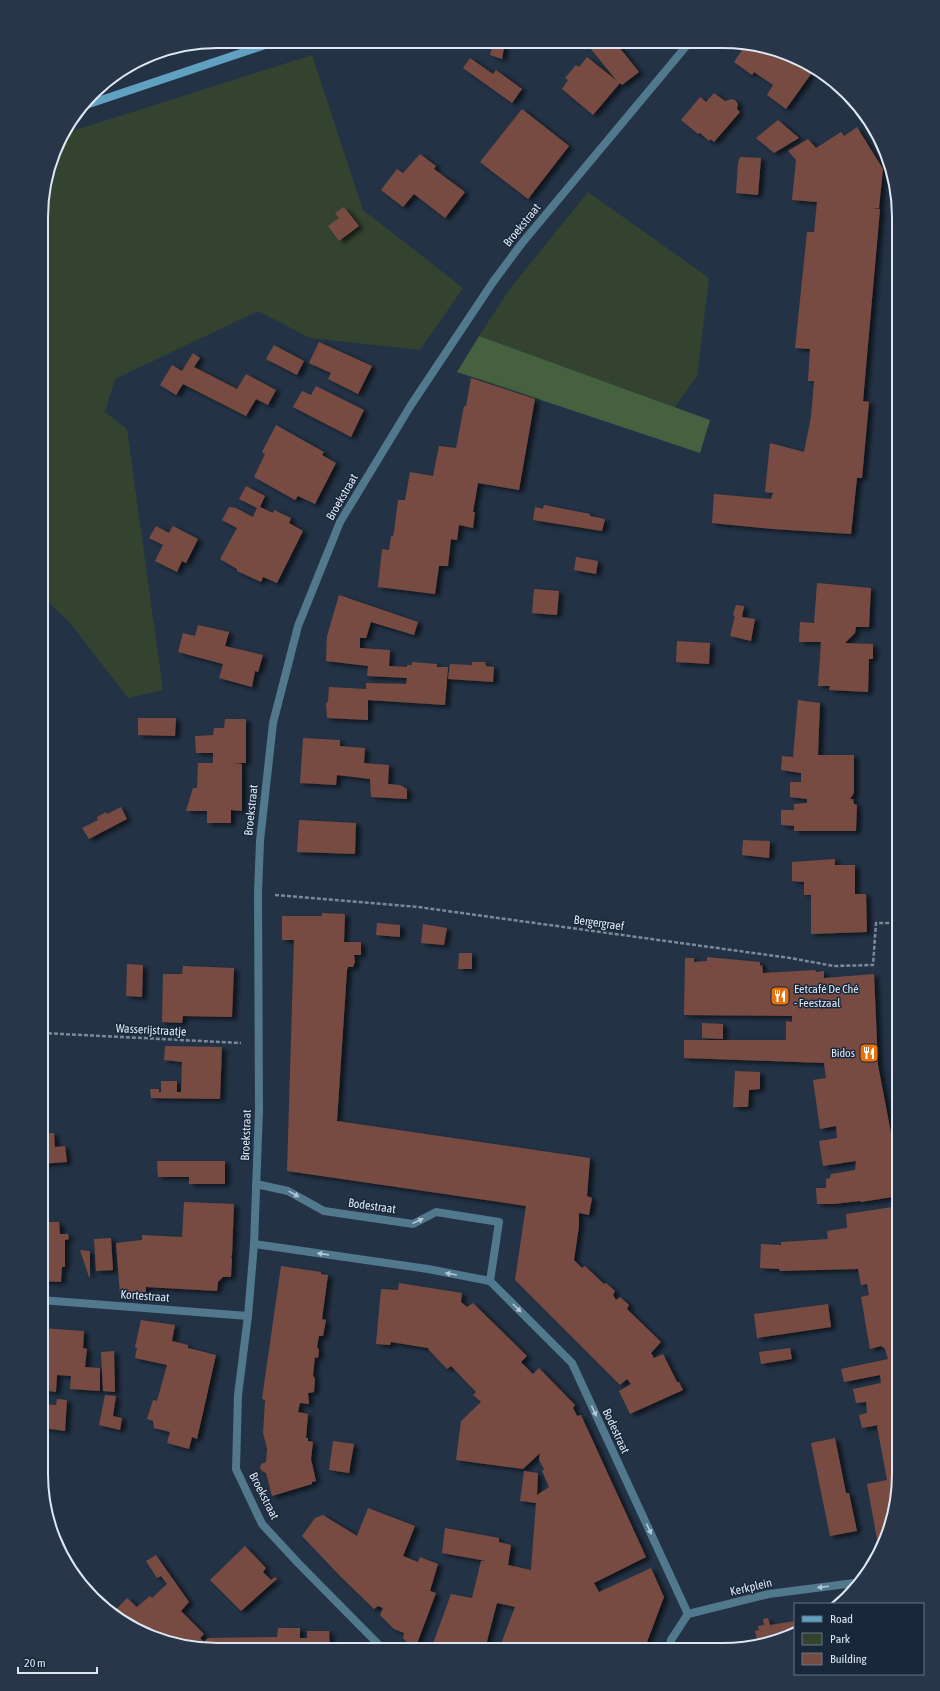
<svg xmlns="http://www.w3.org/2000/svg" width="940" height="1691" viewBox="0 0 940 1691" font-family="'Asap Condensed',sans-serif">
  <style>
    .green { fill: #344330 }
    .forest { fill: #46613f }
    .building { fill: #774c42; filter: url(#shadow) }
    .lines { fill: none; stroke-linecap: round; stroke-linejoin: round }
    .path { stroke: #7c8998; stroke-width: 2.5; stroke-dasharray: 4 2; stroke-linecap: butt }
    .street { stroke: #51788d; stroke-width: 8 }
    .secondary { stroke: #60a0c1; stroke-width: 8 }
    .oneway { fill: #b3c6d4 }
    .labels { text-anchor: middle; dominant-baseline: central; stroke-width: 3; stroke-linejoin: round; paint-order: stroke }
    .street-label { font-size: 12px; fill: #dde7f3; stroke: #19273a }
    .poi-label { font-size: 12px; fill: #dde7f3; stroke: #19273a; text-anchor: start }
    .rim { fill: none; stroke: #dde7f3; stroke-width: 2 }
  </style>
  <defs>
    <filter id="shadow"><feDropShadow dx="4.5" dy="2.5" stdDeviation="2" flood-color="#0009"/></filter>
  </defs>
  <rect width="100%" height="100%" fill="#233245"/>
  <g class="green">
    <path d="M312,55l51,155 100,78 -43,62 -110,-12 -52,-27 -143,68 -10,33 22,17 36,261 -35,8 -58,-75 -28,-27v-402l17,-55 4,-5z"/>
    <path d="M588,192l121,86 -12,98 -22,31 -196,-71 30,-46z"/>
  </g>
  <path class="forest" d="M479,336l231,84 -10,33 -243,-81z"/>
  <g class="building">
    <path d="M493,43h12l-3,16 -12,-4z"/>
    <path d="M586,43l38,1 -5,3 20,25 -17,13 -2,-2 -27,32 -31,-26 6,-9 -3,-2 11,-13 3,2 8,-10 30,24z"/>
    <path d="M746,44h6l11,7 2,-4 18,6 28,21 -25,35 -19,-14 6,-10 -19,-13 -2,3 -18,-13z"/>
    <path d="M470,58l23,16 3,-4 26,19 -10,14 -49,-35z"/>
    <path d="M714,93l11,8 7,-2 3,1 3,4 -1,5 3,3 -26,30 -4,-3 -1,2 -9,-8 -2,1 -17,-14 19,-23 6,5z"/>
    <path d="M522,109l47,37 -41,53 -48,-37z"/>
    <path d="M778,120l21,18 -25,15 -18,-15z"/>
    <path d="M857,127l26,42 -4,39h-6l7,1 -17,192 6,1 -7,76h-5l-6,56 -78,-5 -61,-6 2,-29 57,5 2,-6 -8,-1 5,-49 34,9 7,-35 3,-36h-6l2,-32 -15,-1 12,-116h7l3,-30 -25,-2 4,-40 -8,-9 20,-12 8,9 25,-16 3,4z"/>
    <path d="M420,154l16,12 -2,3 31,23 -20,26 -31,-24 -11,13 -22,-17 16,-21 6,4z"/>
    <path d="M740,157l21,1 -3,37 -22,-2 2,-30z"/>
    <path d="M344,207l15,19 -20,15 -11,-15 11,-8 -4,-5z"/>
    <path d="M319,342l53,24 -14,28 -30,-15 3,-6 -22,-10z"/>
    <path d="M274,345l30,16 -7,14 -31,-16z"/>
    <path d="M193,353l7,5 -6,9 43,22 9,-15 30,16 -8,15 -12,-6 -10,17 -63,-32 -7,11 -16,-10 12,-20 10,6z"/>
    <path d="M471,378l64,21 -16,91 -41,-7 -5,29h2l-2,16 -14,-3 -2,15 -6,-1 -3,27h-9l-4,28 -57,-7 4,-38 7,1 2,-14h2l1,-5 4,-31h7l5,-28 23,4 6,-30 17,2 8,-42h2z"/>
    <path d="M316,386l48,24 -13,27 -58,-30 9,-16 9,4z"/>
    <path d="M276,425l48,27 -2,3 14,8 -21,41 -17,-8 -3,4 -41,-23 11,-23 -3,-2z"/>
    <path d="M246,486l19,10 -5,11 13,6 1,-3 17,8 -2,5 14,8 -26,52 -14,-6 -2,5 -24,-11v-2l-17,-10 17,-31 -15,-8 7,-13 7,1 17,9 4,-9 -18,-9z"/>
    <path d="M544,505l46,9v2l15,3 -3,12 -69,-11 2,-13 8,2z"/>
    <path d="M156,526l13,7 4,-7 25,13 -12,24 -4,-2 -5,11 -22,-11 8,-16 -14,-7z"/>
    <path d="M576,557l22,4 -2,13 -22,-4z"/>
    <path d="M817,583l54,5 -2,39h-13l-1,6 -10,10 28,1v15h-4l-1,33 -39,-2 1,-4h-12l3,-44h-22l1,-20 14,1z"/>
    <path d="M534,589l25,2 -2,24 -25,-2z"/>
    <path d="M339,595l79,27 -4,13 -43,-13 -5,16h-6v10l30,2 -1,16 18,1v-2h5v-3l25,2v3h11l-3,38 -77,-5v20l-41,-2 -1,-14 2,-3 1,-14 37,2v-6l40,1 1,-6 -40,-2 1,-10 -42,-5 1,-25z"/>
    <path d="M736,605l8,1 -2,11 13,2 -4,22 -21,-5 5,-20 -2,-1z"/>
    <path d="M198,625l31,7 -4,14 38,9 -5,17 -3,-1 -3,16 -33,-9 4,-14 -45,-12 5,-19 12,3z"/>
    <path d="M677,641l33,2 -1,21 -33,-2z"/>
    <path d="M472,662h13l1,4 8,1 -1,15 -45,-3 2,-15 22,1z"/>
    <path d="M798,700l22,3 -2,52h36v38l-4,6h3l1,5 3,1 -1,26h-62v-5l-13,-1v-15h13v-6l13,-1v-4l-17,-2v-15h11v-9l-20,-3 1,-14 11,1z"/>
    <path d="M138,718h38l-1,18 -37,-1z"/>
    <path d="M225,719h21v44h-14l10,1v47l-11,-1v13h-24v-12h-21l7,-23h4l1,-25h15v-10h-17l-1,-17 18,-1 1,-7h10z"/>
    <path d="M303,738l37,2v6l25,2 -1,15 25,2 -1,19 12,1 7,4v10l-36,-2 -1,-18 -33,-4 -1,10 -36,-2z"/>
    <path d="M121,807l6,12 -38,20 -7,-11 16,-8 -1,-3 9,-5 1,2z"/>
    <path d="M299,820l57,3 -1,31 -58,-2z"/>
    <path d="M743,840l27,1 -1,17 -27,-3z"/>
    <path d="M835,859v6h20v29h11l1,38 -56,2v-39h-7v-13l-12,-1v-19z"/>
    <path d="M322,913l23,1 -1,28h17v13h-7l1,7 -2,5h-5l-1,3 -10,151 253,37 -3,38 5,2 -3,17 -10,-2v13l-5,34 8,8 3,-2 19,18 2,-1 9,8 -2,4 3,5 4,-3 9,8 -2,4 34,33 -10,11 3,5 9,-4 14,28h2l4,8 -53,24 -11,-23 12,-7 -4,-5 -7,6 -105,-105 11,-74 -239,-35 7,-231h-12v-24h40z"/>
    <path d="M377,923l23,2v12l-24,-2z"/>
    <path d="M423,924l24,4 -3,17 -23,-2z"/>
    <path d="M459,953h13v16h-14z"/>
    <path d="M707,957l53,5v4l2,-1 1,8 52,-3 1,2 8,-1v7l50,-4 4,91 21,110v21l-38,6 -1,-1 -26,3h-17l-1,-16h10v-9l4,-1 1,-4 24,-4 1,-9 -33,5 -4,-25 18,-3 -1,-12 -16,3 -7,-49 13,-2 -2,-15 -140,-5v-18h102v-19l6,1v-6l-108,-1 1,-57h9v4l13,-1z"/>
    <path d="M127,964l16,1 -1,32 -16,-1z"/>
    <path d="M183,966l51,2 -2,49 -49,-1 -1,7 -20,-1 1,-48h19z"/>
    <path d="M702,1023l21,1v15l-21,-1z"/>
    <path d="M165,1046l57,1 -2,52 -69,-1 -1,-9h9v3h2v-11h16v11h4l1,-30 -18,-2z"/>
    <path d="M735,1071l25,1v17l-11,1 -1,17h-15z"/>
    <path d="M41,1133h13l1,14 10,-1 2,16 -26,2z"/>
    <path d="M157,1161h68v23h-36v-7h-31z"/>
    <path d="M184,1202l50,2 -2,51 -1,2 1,1 -1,19h-8l-5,5 -1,9 -71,-4v5l-26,2 -4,-51 26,-3v-5l40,2z"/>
    <path d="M899,1206v280l-9,45 -11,19 -12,-66 20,-4 -10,-54 2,-1 -17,3 -3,-13 8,-2 -1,-11 -10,1 -3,-14 28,-6 -1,-8 -36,7 -3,-13 47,-10 -3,-10 -4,-3 -11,3 -9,-52 8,-2 -2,-11 -6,1 -3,-16 -78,2 -1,-2 -19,-1 1,-24 20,1v-3l47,-3 -1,-8 20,-3 -1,-14z"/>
    <path d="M41,1222h18l1,12h8l1,5 -4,1v27h-3l-1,15 -20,-1z"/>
    <path d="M111,1238l2,32 -17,1 -2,-32z"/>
    <path d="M80,1250l10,1v26h-1z"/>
    <path d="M281,1266l40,6v2l7,1 -6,44 4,1 -3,16h-4l-2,11 2,3 -1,8 -3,-1 -2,18 2,4 -1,13 -6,1 1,11 -9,-1 -2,9 10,2 -2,24h2v3l5,1 -2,17 5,22 -4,1v2l-40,12 -6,-23 -4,-2 -2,-3 1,-4 5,-2 1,-13 -4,-16 2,-33 -3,-1z"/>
    <path d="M399,1283l63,10 -1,9 6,5 6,-4 54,53 -6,6 12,12 6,-6 36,37 -2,3 4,8 4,-1 65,142 -52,26 5,9 52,-24 13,29 -20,53 -145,-1 16,-42 -18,-4 -12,46h-54l20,-55 21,4 9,-37h5l-44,-8 3,-25 54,10v4l12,3 -3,20 23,5 5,-67 -16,-2 4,-30 14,2 -1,22 12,-8 -7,-16 2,-2 -5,-9 1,-7 -17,16 -67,-9 5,-39 20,-19 -8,-7 3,-3 -25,-26 -4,3 -18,-19 -1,-2 -37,-6 -1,3 -14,-1 5,-55 17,1z"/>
    <path d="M828,1304l3,23 -74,11 -3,-24z"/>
    <path d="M141,1320l34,5 -3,16 16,4v3l28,7 -19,84 -5,-2 -3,12 -22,-6 3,-11 -16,-4 -1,-7 -6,-2 6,-19 4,1 10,-36 -32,-7 2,-10 -2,-1z"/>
    <path d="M41,1328l43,3 -1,17 4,1 -2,18 15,1v23l-30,-2 1,-13 -14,-1 -1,17 -15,-2z"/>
    <path d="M790,1348l2,11 -31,5 -2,-12z"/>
    <path d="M114,1351l1,41 -12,-1 -2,-39z"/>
    <path d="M105,1395l11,1 -3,20 9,2 -2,12 -21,-5z"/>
    <path d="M57,1399l10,1 -2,31 -22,-3 1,-24 12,1z"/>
    <path d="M835,1438l11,55h3l8,38 -27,5 -19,-93z"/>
    <path d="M333,1441l21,3 -5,29 -20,-3z"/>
    <path d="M368,1508l47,18 -12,30 15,6 2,-5 18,7 -8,27 6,2 -21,56h-2l-10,-11 1,-5 -10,-4 -14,-14 3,-7 -5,-2 -4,3 -34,-33 -38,-40 13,-18 8,-3 34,21z"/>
    <path d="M245,1546l21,22 -3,4 8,8 4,-3 2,2 -36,32 -31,-31z"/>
    <path d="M156,1555l33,47 -8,9 23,23 -4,4 4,4 4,-4 69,-1 1,-9h22v10h7v-7h22l1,18 -136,-1 -45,-11 -38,-22 16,-17 10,9 13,-11 2,2 15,-14 -6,-8 -4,2 -11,-17z"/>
    <path d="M768,1618l2,7 25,-4v12l-15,8 -22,3 -3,-13 4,-1 -1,-4 6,-1 -1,-6z"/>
  </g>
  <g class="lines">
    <g class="path">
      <path d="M275,895l143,12 372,51 44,8 39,-1 3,-42h23"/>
      <path d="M42,1033l199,10"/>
    </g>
    <g class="street">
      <path d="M256,1184l32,7 36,20 89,13 23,-12 63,10 -9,59"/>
      <path d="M254,1244l174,25 62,12 82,82 116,251"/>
      <path d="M41,1300l207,16"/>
      <path d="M383,1649l-84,-85 -37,-40 -26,-55 2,-74 10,-79 6,-72 5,-134 -1,-217 2,-52 13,-118 25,-97 42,-104 71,-117 82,-123 29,-39 166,-199"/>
      <path d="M669,1650l2,-10 17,-26 81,-20 93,-12"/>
    </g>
    <path class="secondary" d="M86,105l191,-64"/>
  </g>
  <defs><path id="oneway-solid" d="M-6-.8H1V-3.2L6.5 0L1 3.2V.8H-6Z"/></defs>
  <g class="oneway">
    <use href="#oneway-solid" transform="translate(294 1194) rotate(29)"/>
    <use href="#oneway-solid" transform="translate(418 1221) rotate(-24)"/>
    <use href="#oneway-solid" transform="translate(323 1254) rotate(-172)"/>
    <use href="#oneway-solid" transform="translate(451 1274) rotate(-170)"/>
    <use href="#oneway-solid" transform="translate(517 1308) rotate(45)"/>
    <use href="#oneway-solid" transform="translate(594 1411) rotate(65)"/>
    <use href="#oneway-solid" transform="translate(649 1529) rotate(65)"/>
    <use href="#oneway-solid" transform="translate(823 1587) rotate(173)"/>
  </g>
  <defs>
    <symbol id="restaurant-square" viewBox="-11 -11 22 22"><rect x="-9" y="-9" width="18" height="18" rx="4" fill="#e8710a" stroke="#19273a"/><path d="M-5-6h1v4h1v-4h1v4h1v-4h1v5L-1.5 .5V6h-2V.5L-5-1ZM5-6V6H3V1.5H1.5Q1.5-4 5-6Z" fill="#fff"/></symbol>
  </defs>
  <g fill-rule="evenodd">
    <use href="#restaurant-square" x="769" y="985" width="22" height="22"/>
    <use href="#restaurant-square" x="858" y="1042" width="22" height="22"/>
  </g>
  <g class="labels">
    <g class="street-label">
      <text transform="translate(522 225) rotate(-51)">Broekstraat</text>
      <text transform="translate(342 497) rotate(-60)">Broekstraat</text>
      <text transform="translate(251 810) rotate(-84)">Broekstraat</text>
      <text transform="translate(599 923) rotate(8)">Bergergraef</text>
      <text transform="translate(151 1030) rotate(3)">Wasserijstraatje</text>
      <text transform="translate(246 1135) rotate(-88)">Broekstraat</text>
      <text transform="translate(372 1206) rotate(8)">Bodestraat</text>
      <text transform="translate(145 1296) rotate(4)">Kortestraat</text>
      <text transform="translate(616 1431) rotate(65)">Bodestraat</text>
      <text transform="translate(264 1496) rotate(63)">Broekstraat</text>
      <text transform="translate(751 1587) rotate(-13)">Kerkplein</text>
    </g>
    <g class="poi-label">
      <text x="794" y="989">Eetcafé De Ché<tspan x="794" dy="14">- Feestzaal</tspan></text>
      <text x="855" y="1053" text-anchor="end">Bidos</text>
    </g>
  </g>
  <path d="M0 0H940V1691H0ZM217 48H723A169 169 0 0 1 892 217V1474A169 169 0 0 1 723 1643H217A169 169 0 0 1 48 1474V217A169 169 0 0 1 217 48Z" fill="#293649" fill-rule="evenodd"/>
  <path class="rim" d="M217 48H723A169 169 0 0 1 892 217V1474A169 169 0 0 1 723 1643H217A169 169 0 0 1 48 1474V217A169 169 0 0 1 217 48Z"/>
  <rect x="794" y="1603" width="130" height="72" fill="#19273a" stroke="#677484"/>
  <rect x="802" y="1616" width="20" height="6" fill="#60a0c1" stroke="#677484"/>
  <text x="830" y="1623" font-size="12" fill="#dde7f3">Road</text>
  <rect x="802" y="1633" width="20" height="12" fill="#344330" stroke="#677484"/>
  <text x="830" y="1643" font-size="12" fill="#dde7f3">Park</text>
  <rect x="802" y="1653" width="20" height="12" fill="#774c42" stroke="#677484"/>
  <text x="830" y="1663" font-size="12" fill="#dde7f3">Building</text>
  <path d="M18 1667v6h79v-6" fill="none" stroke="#dde7f3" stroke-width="2"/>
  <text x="24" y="1667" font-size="12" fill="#dde7f3" stroke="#19273a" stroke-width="3" paint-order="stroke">20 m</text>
</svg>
